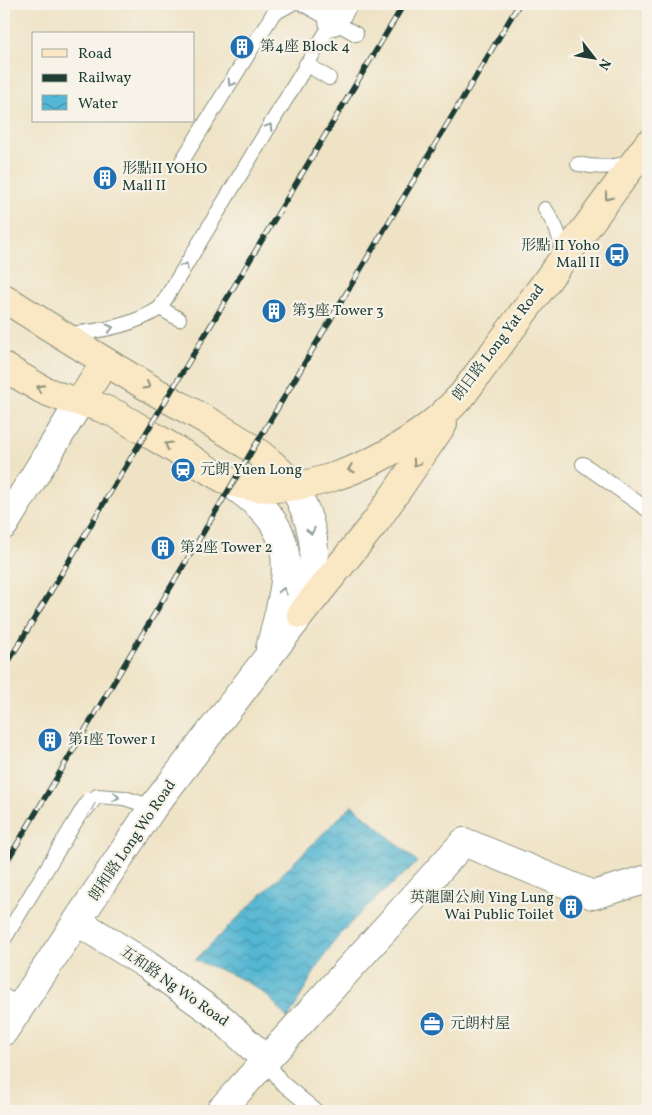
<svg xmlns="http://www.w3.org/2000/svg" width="652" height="1115" viewBox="0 0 652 1115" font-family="Vollkorn,'Noto Serif TC',serif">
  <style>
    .water { fill: url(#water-waves); stroke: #397a83 }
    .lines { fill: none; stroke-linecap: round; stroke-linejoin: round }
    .lane-casing { stroke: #87907d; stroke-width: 16 }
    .street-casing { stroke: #87907d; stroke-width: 30 }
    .secondary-casing { stroke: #87907d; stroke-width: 30 }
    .lane { stroke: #fff; stroke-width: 14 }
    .street { stroke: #fff; stroke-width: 28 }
    .secondary { stroke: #fae7c3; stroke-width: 28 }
    .rail-casing { stroke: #1f3d34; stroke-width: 5.5 }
    .rail { stroke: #f7f3e8; stroke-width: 4; stroke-dasharray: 11; stroke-linecap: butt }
    .lane-bridge-casing { stroke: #87907d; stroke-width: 16; stroke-linecap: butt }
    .lane-bridge { stroke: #fff; stroke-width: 14 }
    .oneway { stroke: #8f9e9a }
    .oneway2 { stroke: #8c927c }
    .labels { text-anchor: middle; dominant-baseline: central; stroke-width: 4.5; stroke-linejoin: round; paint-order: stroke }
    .poi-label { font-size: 15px; fill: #1f3d34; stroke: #f7f3e8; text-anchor: start }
    .street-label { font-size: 15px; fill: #1f3d34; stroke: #f7f3e8 }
  </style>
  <defs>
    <pattern id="water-waves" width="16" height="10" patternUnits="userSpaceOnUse" patternTransform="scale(1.25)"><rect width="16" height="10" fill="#53b6d2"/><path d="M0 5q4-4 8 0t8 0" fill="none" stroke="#4495ab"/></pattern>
  </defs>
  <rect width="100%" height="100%" fill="#f7f3e8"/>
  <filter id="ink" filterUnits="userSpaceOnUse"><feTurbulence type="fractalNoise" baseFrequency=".02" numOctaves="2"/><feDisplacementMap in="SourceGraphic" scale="10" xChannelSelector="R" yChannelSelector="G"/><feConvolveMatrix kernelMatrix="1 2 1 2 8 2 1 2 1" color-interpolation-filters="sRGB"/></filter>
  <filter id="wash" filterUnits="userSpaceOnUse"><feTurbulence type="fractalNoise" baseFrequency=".0096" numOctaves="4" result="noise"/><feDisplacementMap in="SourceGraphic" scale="20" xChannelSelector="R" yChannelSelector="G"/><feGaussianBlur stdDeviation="1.12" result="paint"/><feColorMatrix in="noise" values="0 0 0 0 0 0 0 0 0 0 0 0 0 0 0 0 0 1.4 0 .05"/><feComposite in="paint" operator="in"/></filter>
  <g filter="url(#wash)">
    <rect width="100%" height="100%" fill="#efe3c6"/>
    <path class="water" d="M352,805l66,57c-29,25 -60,50 -84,80 -18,24 -31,51 -46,77 -7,-8 -14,-17 -22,-24 -21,-17 -46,-25 -71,-35z"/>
  </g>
  <g filter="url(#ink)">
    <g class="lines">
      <defs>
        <g id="lane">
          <path d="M303,4l53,30"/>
          <path d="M306,64l23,14"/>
          <path d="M182,161l91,-147 18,-10"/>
          <path d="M578,164c18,4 37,4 55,-3"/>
          <path d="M545,209c10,15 18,30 16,48"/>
          <path d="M160,308l19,11"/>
          <path d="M66,334c32,-2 67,-8 94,-26l173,-287"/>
          <path d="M583,464l65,46"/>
          <path d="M84,812l13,-16 27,2 29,9"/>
          <path d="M4,996l16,10"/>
          <path d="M266,1060l15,22 35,29"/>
        </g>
        <g id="street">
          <path d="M333,21l10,-17"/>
          <path d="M228,481c15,12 34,24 45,41 26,38 6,87 -3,127"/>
          <path d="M4,525l76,-123"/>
          <path d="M78,922l69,43 75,54 44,41"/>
          <path d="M4,1031l149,-224 148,-193c17,-52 20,-79 -8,-128"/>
          <path d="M220,1111l244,-269 129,53 55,-16"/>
        </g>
        <g id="secondary">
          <path d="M4,298c50,32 101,64 152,94 45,26 106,54 137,94"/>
          <path d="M4,367l39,23 18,7 38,10 19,8c26,16 52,31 78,47 10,6 22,15 33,19 61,22 142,-13 192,-49 16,-11 29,-24 42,-38l185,-250"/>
          <path d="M80,402l25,-40"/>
          <path d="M301,614l76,-94 66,-96"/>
        </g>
      </defs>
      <use href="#lane" class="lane-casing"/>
      <use href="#street" class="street-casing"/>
      <use href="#secondary" class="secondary-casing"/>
      <use href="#lane" class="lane"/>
      <use href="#street" class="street"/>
      <use href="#secondary" class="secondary"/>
      <defs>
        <g id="rail">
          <path d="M4,669l400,-665"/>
          <path d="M4,866l515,-862"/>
        </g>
      </defs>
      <use href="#rail" class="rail-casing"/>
      <use href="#rail" class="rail"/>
      <defs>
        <path id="lane-bridge" d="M4,939l85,-140"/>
      </defs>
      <use href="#lane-bridge" class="lane-bridge-casing"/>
      <use href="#lane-bridge" class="lane-bridge"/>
    </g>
    <defs><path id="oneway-chevron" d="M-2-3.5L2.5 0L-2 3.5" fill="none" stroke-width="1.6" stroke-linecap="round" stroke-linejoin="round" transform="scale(1.25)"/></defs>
    <g class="oneway">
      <use href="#oneway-chevron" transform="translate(231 83) rotate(122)"/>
      <use href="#oneway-chevron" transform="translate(269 127) rotate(-59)"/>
      <use href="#oneway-chevron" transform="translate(185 266) rotate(-59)"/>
      <use href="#oneway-chevron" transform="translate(110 328) rotate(-14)"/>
      <use href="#oneway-chevron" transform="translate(311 531) rotate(77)"/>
      <use href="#oneway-chevron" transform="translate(283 591) rotate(-77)"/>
      <use href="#oneway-chevron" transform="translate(116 797) rotate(6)"/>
    </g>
    <g class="oneway2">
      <use href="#oneway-chevron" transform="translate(608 197) rotate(127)"/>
      <use href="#oneway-chevron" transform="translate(147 386) rotate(30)"/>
      <use href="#oneway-chevron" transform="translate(40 388) rotate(-152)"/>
      <use href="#oneway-chevron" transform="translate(168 445) rotate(-149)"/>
      <use href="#oneway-chevron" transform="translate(416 463) rotate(124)"/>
      <use href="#oneway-chevron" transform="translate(351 469) rotate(159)"/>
    </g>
  </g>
  <defs>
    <symbol id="building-disc" viewBox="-11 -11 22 22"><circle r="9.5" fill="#1f6fb2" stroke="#f7f3e8"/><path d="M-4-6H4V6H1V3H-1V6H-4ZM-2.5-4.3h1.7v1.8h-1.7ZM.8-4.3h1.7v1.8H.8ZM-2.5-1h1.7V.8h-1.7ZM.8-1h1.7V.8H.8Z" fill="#fff"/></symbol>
    <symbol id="bus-disc" viewBox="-11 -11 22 22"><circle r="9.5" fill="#1f6fb2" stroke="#f7f3e8"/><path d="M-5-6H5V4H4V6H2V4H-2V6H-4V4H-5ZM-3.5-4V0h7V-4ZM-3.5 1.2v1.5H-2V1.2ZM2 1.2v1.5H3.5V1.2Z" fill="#fff"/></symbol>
    <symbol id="station-disc" viewBox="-11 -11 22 22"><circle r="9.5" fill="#1f6fb2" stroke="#f7f3e8"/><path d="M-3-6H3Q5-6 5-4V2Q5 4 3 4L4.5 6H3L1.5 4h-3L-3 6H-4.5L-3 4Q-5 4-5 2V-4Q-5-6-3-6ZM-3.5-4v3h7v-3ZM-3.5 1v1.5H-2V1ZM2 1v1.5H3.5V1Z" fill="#fff"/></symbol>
    <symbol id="office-disc" viewBox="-11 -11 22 22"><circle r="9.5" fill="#1f6fb2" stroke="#f7f3e8"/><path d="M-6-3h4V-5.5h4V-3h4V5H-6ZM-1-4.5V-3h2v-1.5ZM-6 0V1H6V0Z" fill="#fff"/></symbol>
  </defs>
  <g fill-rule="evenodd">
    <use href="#building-disc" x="228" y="33" width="28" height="28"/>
    <use href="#building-disc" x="91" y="164" width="28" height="28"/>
    <use href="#bus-disc" x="603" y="241" width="28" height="28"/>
    <use href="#building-disc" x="260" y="297" width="28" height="28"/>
    <use href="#station-disc" x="169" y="456" width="28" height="28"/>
    <use href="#building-disc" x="149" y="534" width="28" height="28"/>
    <use href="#building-disc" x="36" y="726" width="28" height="28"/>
    <use href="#building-disc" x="557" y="893" width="28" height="28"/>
    <use href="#office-disc" x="418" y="1010" width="28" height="28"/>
  </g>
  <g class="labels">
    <g class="poi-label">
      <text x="260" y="47">第4座 Block 4</text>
      <text x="122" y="169">形點II YOHO<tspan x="122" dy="17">Mall II</tspan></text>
      <text x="600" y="246" text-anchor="end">形點 II Yoho<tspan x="600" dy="17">Mall II</tspan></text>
      <text x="292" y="311">第3座 Tower 3</text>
      <text x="200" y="470">元朗 Yuen Long</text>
      <text x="180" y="548">第2座 Tower 2</text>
      <text x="68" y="740">第1座 Tower 1</text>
      <text x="554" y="898" text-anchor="end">英龍圍公廁 Ying Lung<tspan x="554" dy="17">Wai Public Toilet</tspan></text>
      <text x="450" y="1024">元朗村屋</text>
    </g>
    <g class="street-label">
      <text transform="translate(499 343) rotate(-53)">朗日路 Long Yat Road</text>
      <text transform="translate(133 841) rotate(-56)">朗和路 Long Wo Road</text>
      <text transform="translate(174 987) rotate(35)">五和路 Ng Wo Road</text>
    </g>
  </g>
  <rect width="652" height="1115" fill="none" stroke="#f7f3e8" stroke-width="20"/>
  <rect x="32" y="32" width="162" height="90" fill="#f7f3e8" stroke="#a1aaa0"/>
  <rect x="42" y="49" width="25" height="8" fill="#fae7c3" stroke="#a1aaa0"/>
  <text x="78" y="58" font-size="15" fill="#1f3d34">Road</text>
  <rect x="42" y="74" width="25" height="8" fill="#1f3d34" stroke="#a1aaa0"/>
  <text x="78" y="82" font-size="15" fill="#1f3d34">Railway</text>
  <rect x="42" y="95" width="25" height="15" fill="url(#water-waves)" stroke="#a1aaa0"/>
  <text x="78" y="108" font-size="15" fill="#1f3d34">Water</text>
  <g transform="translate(594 58) rotate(121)" stroke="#f7f3e8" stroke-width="4" paint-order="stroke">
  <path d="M0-4L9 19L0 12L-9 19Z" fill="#1f3d34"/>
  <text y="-8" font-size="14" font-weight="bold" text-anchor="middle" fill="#1f3d34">N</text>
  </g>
</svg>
